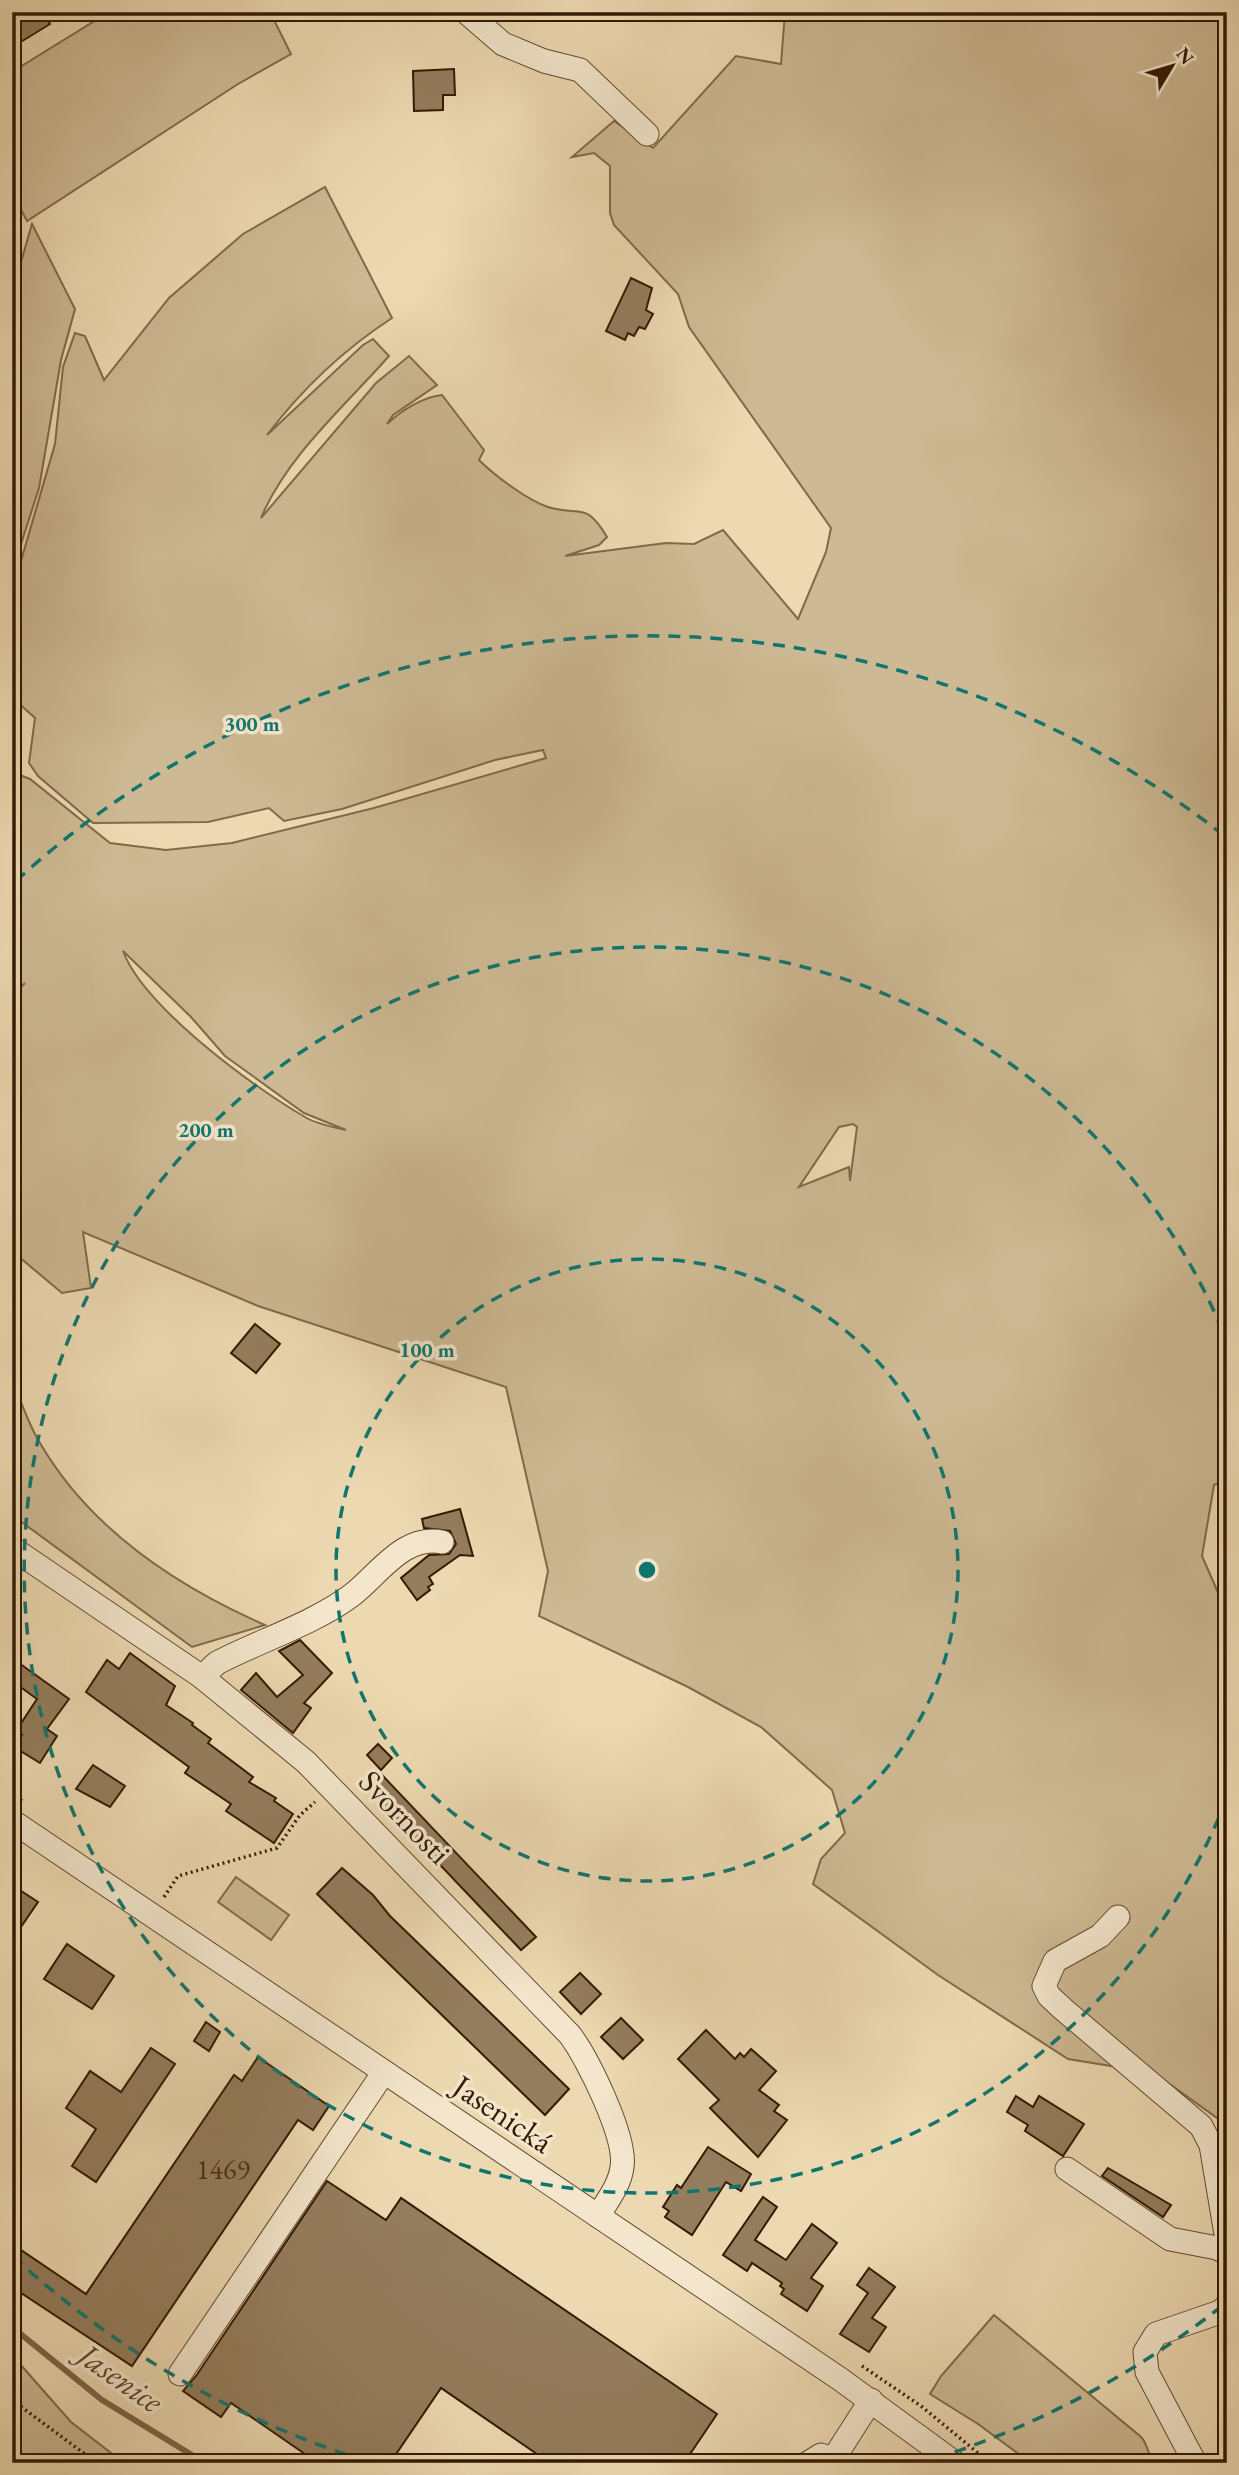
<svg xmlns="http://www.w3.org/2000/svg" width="1239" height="2475" viewBox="0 0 1239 2475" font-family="'EB Garamond',serif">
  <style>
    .green { fill: #cdb993; stroke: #806a4a; stroke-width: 2; fill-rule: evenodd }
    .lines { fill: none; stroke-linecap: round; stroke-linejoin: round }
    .stream { stroke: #7d6648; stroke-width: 6 }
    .building { fill: #947d5d; stroke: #331a02; stroke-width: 2 }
    .minor-casing { stroke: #624a2e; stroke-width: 25 }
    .path { stroke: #331a02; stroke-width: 3.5; stroke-dasharray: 2 3.5; stroke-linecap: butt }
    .minor { stroke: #f3e6cc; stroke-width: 23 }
    .ring { fill: none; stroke: #0f766e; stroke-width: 3.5; stroke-dasharray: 12 9 }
    .labels { text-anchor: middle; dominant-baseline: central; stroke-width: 7; stroke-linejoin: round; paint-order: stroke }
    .number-label { font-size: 28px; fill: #4b3319 }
    .street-label { font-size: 32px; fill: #331a02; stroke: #f3e6cc }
    .water-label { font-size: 33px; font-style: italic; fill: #5e462b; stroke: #f3e6cc }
    .centre { fill: #0f766e; stroke: #f3e6cc; stroke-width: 3.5 }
    .ring-label { font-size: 21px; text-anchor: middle; font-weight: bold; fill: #0f766e; stroke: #f3e6cc; stroke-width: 7; stroke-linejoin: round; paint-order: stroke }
  </style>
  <rect width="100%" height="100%" fill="#edd9b1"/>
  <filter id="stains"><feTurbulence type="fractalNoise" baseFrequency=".00286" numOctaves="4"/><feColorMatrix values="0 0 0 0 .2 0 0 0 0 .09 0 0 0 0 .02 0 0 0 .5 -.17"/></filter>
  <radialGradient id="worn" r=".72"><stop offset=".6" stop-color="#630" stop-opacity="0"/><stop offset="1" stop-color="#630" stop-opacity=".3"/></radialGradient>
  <g class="green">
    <path d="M109,12h161l21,42 -53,30 -211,137 -15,-28v-121z"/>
    <path d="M785,12h442v1467l-13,6 -12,71 25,57v512l-73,-52 -86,-14 -130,-84 -125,-91 8,-25 24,-26 -13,-43 -71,-63 -73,-40 -149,-71 9,-45 -42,-184 -248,-81 -175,-74 8,56 -29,5 -50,-42v-254l13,-14 -13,12v-223l18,7 80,64 56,7 66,-7 142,-35 172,-50 -3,-8 -48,10 -153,49 -58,12 -15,-13 -61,14 -115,1 -55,-47 -9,-13 6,-45 -19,-17 -4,5v-114l43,-148 8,-77 12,-34 10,3 19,44 65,-82 74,-64 82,-47 67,131c-49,32 -90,71 -125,117l96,-90 10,-6 16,17c-44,50 -102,100 -128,162l115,-135 33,-27 28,29 -44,30 -6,9c14,-13 35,-27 55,-29l42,55 -5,10c15,15 48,40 69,47 32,10 37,-7 59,30l-8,8 -34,11 101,-13 28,1 29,-14 75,89 28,-67 5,-24 -142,-201 -11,-33 -64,-69 -4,-12v-47l-16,-13 -22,4 42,-36 39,27 83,-92 45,8zM123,951l68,66 34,39 79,57 42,17c-13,-3 -30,-6 -41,-13 -52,-30 -161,-110 -182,-166zM853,1124l4,3 -7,54 -1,-14 -50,20 40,-60z"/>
    <path d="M32,224l43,85 -14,51 -22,128 -27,84v-279z"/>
    <path d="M12,1380c9,20 16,44 28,63 50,86 136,143 225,182l-73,22 -180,-132z"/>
    <path d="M236,1877l53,38 -18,25 -53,-38z"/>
    <path d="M994,2315l146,121c9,8 6,19 16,27h-125l-53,-39 -48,-30 11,-18z"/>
    <path d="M12,2355l59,67 53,41h-112z"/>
  </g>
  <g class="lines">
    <path class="stream" d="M12,2327l90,73 103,63"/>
  </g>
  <g class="building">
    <path d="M23,12h20l7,12 -31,19 -7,-10v-14z"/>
    <path d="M454,69l1,26h-12v15l-29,1 -1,-40z"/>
    <path d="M631,278l21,10 -6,22 7,4 -8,15 -6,-2 -5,9 -6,-3 -3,7 -19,-9z"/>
    <path d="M255,1324l25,20 -24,29 -25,-20z"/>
    <path d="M460,1509l13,47 -13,-1 -31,22 4,7 -5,3 2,3 -13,10 -16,-22 28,-23 20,-1 7,-10 -6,-13 -26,-3 -2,-9z"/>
    <path d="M300,1640l32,33 -28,30 7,5 -18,25 -52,-43 15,-17 21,24 26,-22 -24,-24z"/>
    <path d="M130,1653l45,33 -9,19 27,18 -1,2 19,14 -3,4 45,34 -4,5 27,16 -2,3 19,13 -19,29 -48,-32 5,-7 -46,-31 4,-6 -103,-75 21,-32 12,9z"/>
    <path d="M12,1658l57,41 -22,30 10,7 -17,27 -26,-16 8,-12 -6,-4 21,-32 -25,-18z"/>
    <path d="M378,1744l14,14 -11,12 -14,-15z"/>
    <path d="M93,1765l32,21 -15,21 -34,-18z"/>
    <path d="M382,1775l154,162 -15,13 -153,-161z"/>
    <path d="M342,1868l31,27 17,21 179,173 -24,26 -228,-221z"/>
    <path d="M12,1885l26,17 -26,38z"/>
    <path d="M67,1944l47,32 -22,33 -48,-30z"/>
    <path d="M580,1973l21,21 -20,20 -21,-22z"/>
    <path d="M621,2018l22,22 -20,19 -22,-22z"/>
    <path d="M206,2022l14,10 -11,19 -15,-10z"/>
    <path d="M706,2030l29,29 5,-6 4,4 7,-8 25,22 -17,19 20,15 -5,6 13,9 -29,37 -48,-49 9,-8 -41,-41z"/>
    <path d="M151,2048l24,16 -79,118 -24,-16 24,-37 -30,-21 24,-37 31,21z"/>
    <path d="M258,2057l71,49 -16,24 -15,-10 -166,246 -120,-79v-43l74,50 148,-219 8,6z"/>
    <path d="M1016,2096l17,11 6,-11 45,28 -21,32 -38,-25 3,-6 -21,-13z"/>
    <path d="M708,2147l43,27 -10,17 -15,-9 -34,53 -27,-18 4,-6 -6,-4 14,-22 4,3z"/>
    <path d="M1108,2168l63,37 -8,12 -61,-41z"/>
    <path d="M327,2181l59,39 15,-22 316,216 -33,49h-134l-109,-75 -51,75h-72l-87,-60 -10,14 -38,-26 13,-15z"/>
    <path d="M763,2197l14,10 -22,33 31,20 26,-36 25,19 -26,35 12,8 -16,25 -26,-17 3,-5 -4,-3 2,-3 -30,-20 -5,8 -24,-16z"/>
    <path d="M869,2268l26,19 -23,31 14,9 -17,25 -29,-18 28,-41 -11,-8z"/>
  </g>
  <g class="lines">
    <defs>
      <g id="minor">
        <path d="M466,12l37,32 41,17 36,9 67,64"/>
        <path d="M12,1548l190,129 104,85 264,273c18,24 57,103 52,132 -2,18 -15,34 -24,49"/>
        <path d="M202,1677l15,-14c42,-22 98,-40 135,-68 27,-21 52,-61 90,-53"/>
        <path d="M12,1821l828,558 115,84"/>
        <path d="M1118,1917l-18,19 -45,25 -11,25 5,10 14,13 138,117 10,19 16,95"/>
        <path d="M1067,2169l103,70 47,9 10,5"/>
        <path d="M180,2374l204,-302"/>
        <path d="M834,2458l37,-58"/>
        <path d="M808,2463l13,-8 20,8"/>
        <path d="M1195,2463l-48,-91 -2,-20 11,-18 64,-22 7,-6"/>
      </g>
    </defs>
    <use href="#minor" class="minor-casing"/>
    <g class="path">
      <path d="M12,1794l10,7"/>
      <path d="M164,1897l14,-21 99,-28 23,-33 15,-13"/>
      <path d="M862,2366l59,40 69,57"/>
      <path d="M12,2400l85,63"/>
    </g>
    <use href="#minor" class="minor"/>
  </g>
  <g class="ring">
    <circle cx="647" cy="1570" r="311"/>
    <path d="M1227 1798A623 623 0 1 1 1227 1342"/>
    <path d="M1222 2306A934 934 0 0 1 928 2461M366 2461A934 934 0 0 1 16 2259M16 881A934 934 0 0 1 1222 834"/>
  </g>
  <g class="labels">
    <g class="number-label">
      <text x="223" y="2169">1469</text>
    </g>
    <g class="street-label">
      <text transform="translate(405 1817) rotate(46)">Svornosti</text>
      <text transform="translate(503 2114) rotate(34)">Jasenická</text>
    </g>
    <g class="water-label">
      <text transform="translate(121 2378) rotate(35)">Jasenice</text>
    </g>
  </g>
  <circle cx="647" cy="1570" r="10" class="centre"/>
  <g class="ring-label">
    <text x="252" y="731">300 m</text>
    <text x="206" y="1137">200 m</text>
    <text x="427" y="1357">100 m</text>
  </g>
  <rect width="1239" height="2475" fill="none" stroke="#edd9b1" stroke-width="42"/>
  <rect x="14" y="14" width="1211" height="2447" fill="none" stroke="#331a02" stroke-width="3.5"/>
  <rect x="21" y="21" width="1197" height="2433" fill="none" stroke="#331a02" stroke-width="2"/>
  <g transform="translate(1172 66) rotate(52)" stroke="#f3e6cc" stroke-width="5" paint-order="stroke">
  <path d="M0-5L12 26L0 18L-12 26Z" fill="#331a02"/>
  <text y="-10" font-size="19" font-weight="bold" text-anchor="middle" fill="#331a02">N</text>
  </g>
  <rect width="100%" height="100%" filter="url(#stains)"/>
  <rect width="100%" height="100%" fill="url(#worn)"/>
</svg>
